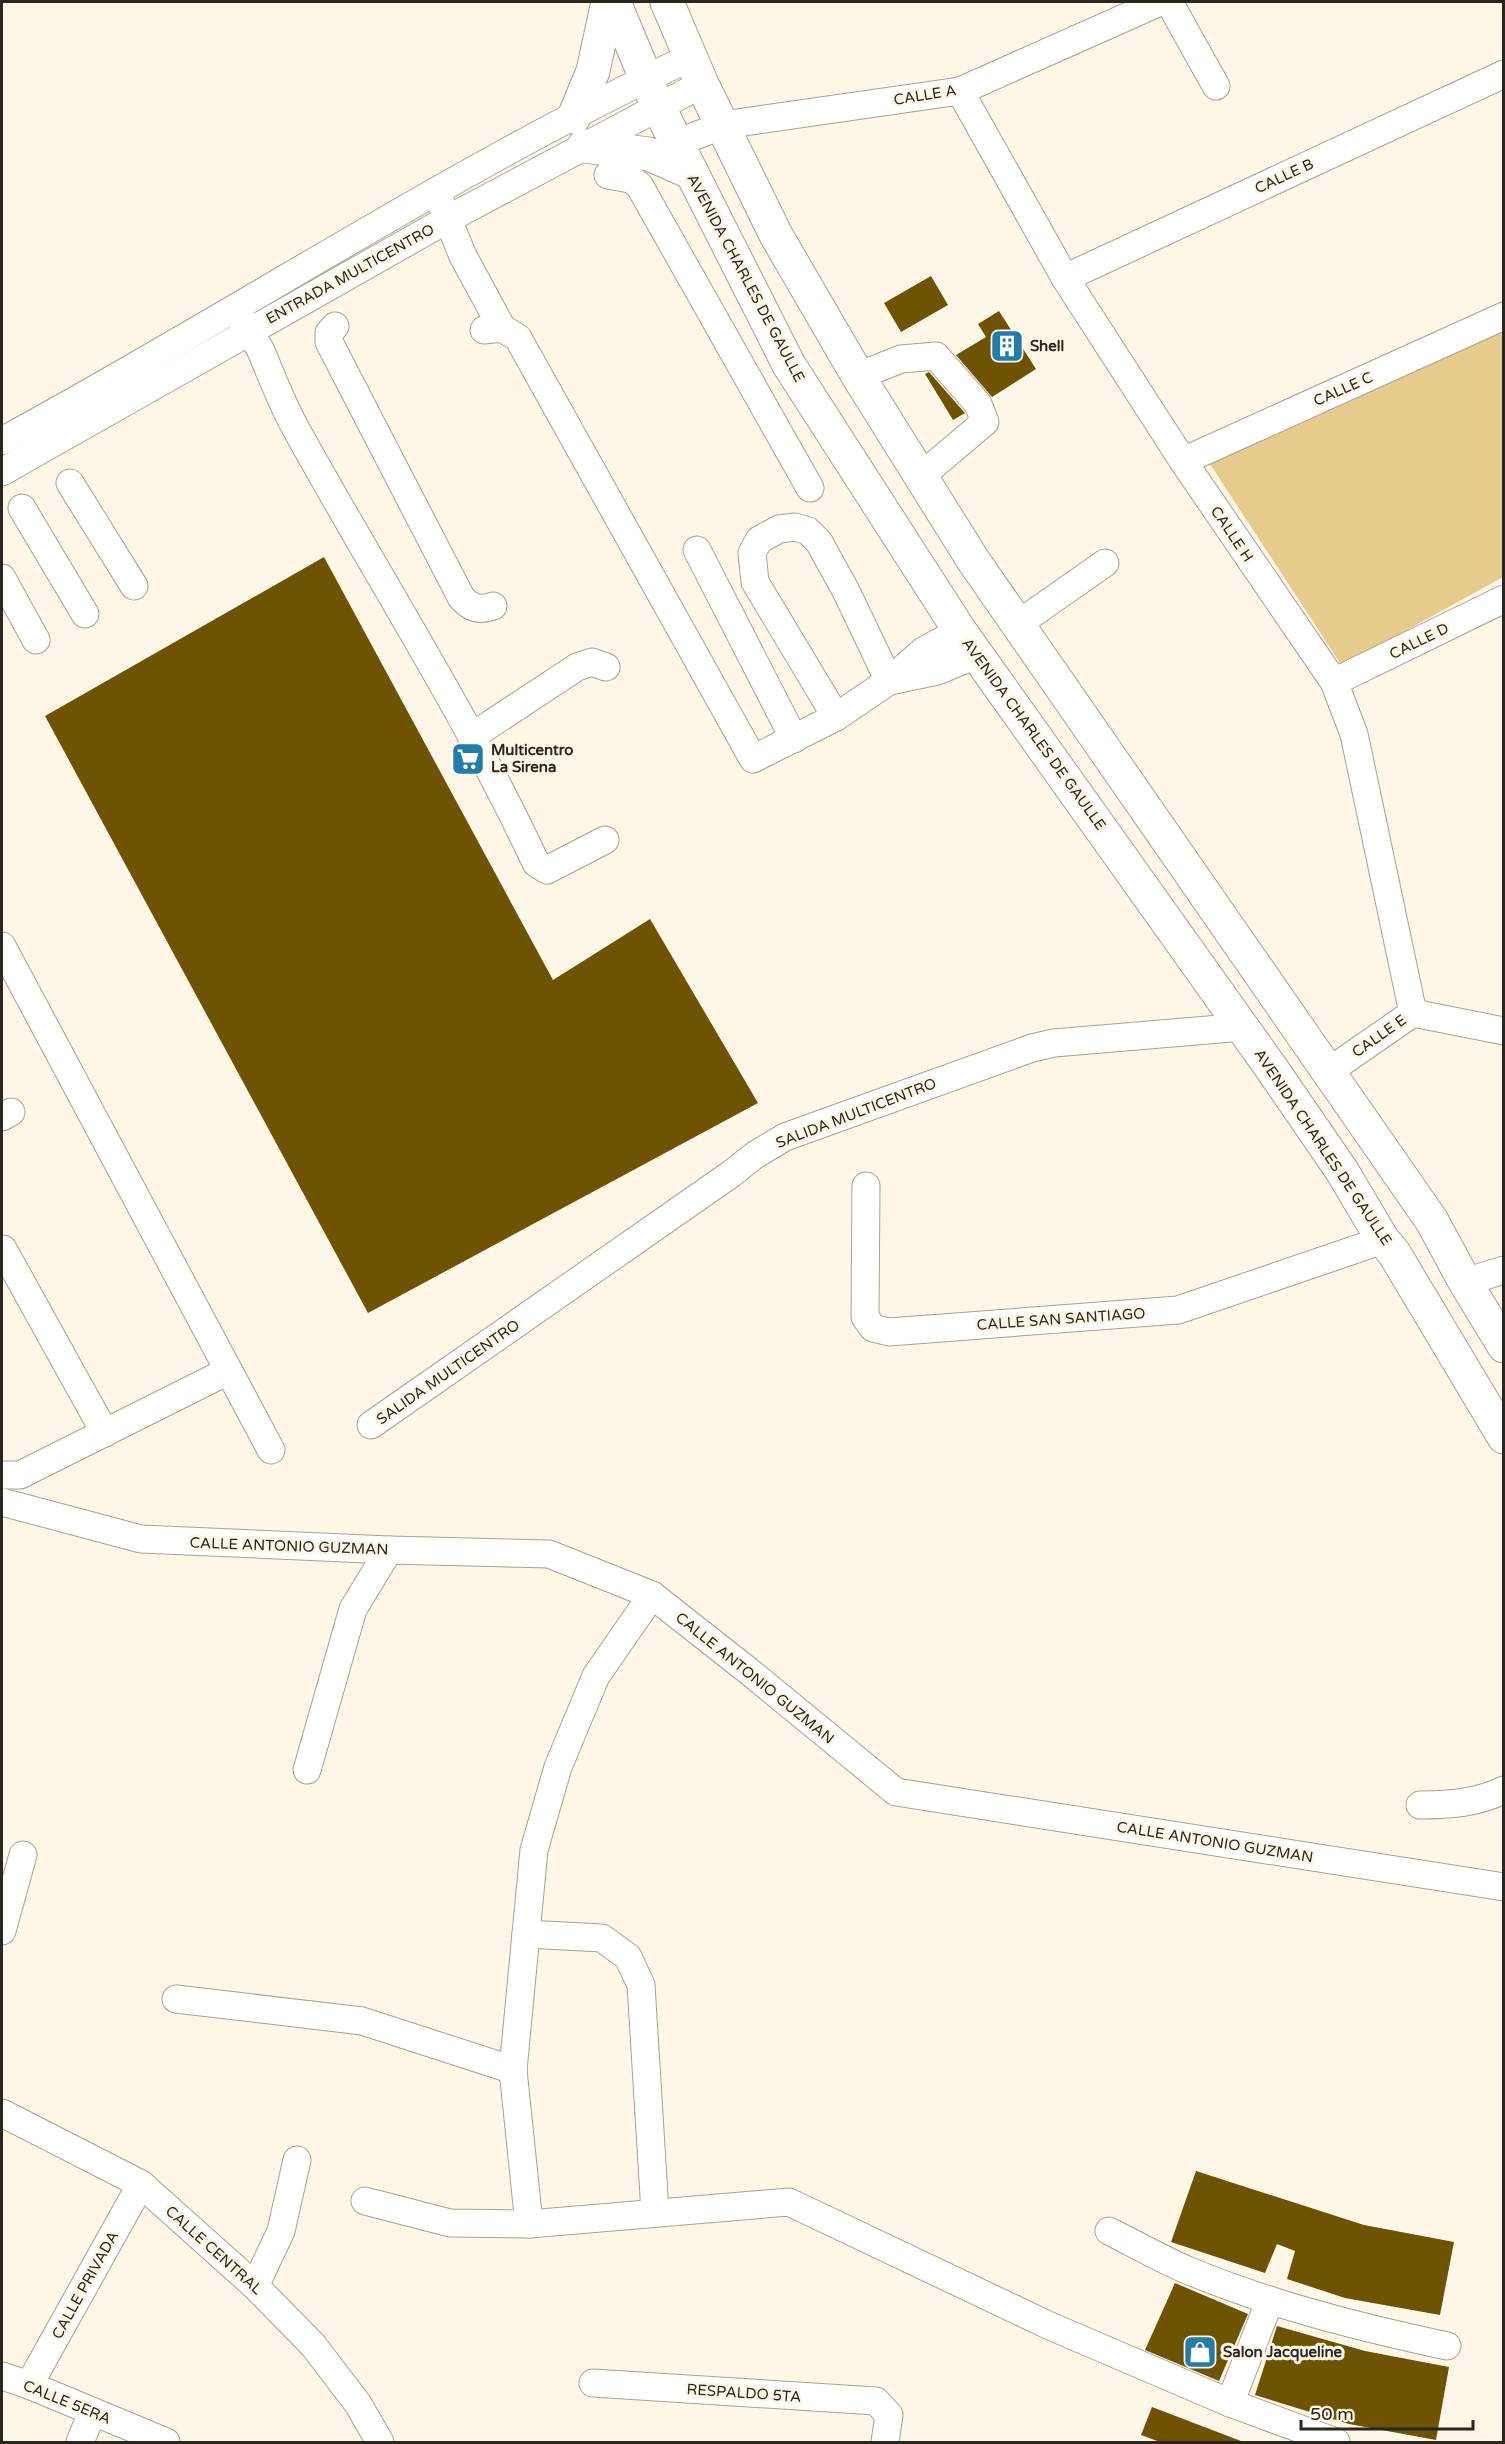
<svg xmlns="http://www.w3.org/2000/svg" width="1505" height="2444" viewBox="0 0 1505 2444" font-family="'Varela Round',sans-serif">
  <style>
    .green { fill: #e7cb8d }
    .building { fill: #6e5303 }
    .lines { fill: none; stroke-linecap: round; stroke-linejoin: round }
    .minor-casing { stroke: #a9a18f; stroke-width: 29 }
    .major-casing { stroke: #a9a18f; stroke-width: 35 }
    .minor { stroke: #fff; stroke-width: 27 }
    .major { stroke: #fff; stroke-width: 33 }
    .labels { text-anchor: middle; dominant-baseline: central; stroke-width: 6; stroke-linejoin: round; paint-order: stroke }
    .street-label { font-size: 15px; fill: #29261f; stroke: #fef7e8 }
    .poi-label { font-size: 15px; font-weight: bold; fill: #29261f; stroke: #fef7e8; text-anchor: start }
  </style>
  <rect width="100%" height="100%" fill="#fef7e8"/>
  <path class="green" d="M1503,326v251l-161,89 -132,-202z"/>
  <g class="building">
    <path d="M931,276l17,29 -47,27 -17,-29z"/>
    <path d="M999,311l37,58 -44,28 -36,-42 30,-18 -8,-13z"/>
    <path d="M929,372l35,40 1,1 -12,7 -28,-46z"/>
    <path d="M324,557l229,423 97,-61 108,184 -390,210 -323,-597z"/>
    <path d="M1196,2171l168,54 90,17 -14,73 -95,-17 -58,-19 8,-28 -18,-7 -12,29 -94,-31z"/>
    <path d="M1175,2283l73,31 -29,67 -74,-31z"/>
    <path d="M1277,2326l88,25 84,16 -13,73 -87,-16 -94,-29z"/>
    <path d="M1152,2407l89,34v1h-81l-19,-7z"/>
  </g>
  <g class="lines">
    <defs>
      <g id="minor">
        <path d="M1169,2l47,84"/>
        <path d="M960,91l105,187 118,183 151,221 20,52 59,279"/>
        <path d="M677,143l46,-18 237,-34 200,-89"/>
        <path d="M608,175l22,4 9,6 171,303"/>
        <path d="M441,203l22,53 39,72"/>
        <path d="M1065,278l439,-204"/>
        <path d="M240,316c6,12 15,23 21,35 11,26 21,53 35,78 80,145 170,284 240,434l11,7 58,-30"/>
        <path d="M335,326l-6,7v9l132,255c9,11 19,14 32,9"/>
        <path d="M484,330l18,-2 16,10 235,421 83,-42 53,-36 34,-30 37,-20"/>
        <path d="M858,376l43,-17 35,-3 42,48 7,18 -64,54"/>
        <path d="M2,441c230,-125 451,-271 689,-384"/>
        <path d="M1183,461l321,-145"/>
        <path d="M2,472l446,-253 254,-135"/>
        <path d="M70,483l64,103"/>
        <path d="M22,508l63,106"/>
        <path d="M697,550l97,189"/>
        <path d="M2,578l34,62"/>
        <path d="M1018,624l87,-61"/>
        <path d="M890,681l47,-10 39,-16"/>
        <path d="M1334,682l170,-83"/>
        <path d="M836,717l-81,-135 -3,-29 7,-13 20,-11 16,-2 13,4 11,11 27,49 43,90"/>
        <path d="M471,737l106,-70 15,-5 14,5"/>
        <path d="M2,946l269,504"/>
        <path d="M1329,1071l84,-58 91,18"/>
        <path d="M2,1117l9,-5"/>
        <path d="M866,1186l-1,131 8,11 16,4 289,-22 205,-70"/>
        <path d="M3,1249l102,184"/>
        <path d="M1465,1282l39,-12"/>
        <path d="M371,1425l360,-251 24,-19 30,-18 247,-89 22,-5 189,-16"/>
        <path d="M2,1475h18l208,-104"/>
        <path d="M2,1502l139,37 248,11 160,4 103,41 99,78 145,119 608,95"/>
        <path d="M307,1770l46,-161 36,-59"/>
        <path d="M1420,1805c31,0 56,-2 84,-15"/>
        <path d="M2,1931l21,-76"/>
        <path d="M526,1934l76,4 26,19 13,28 14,227"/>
        <path d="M176,1999l186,22 151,49"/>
        <path d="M2,2113l139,71 114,102 58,59 45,59 22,38"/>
        <path d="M365,2201l85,22 79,1 260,-22 261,124 180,77 106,39"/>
        <path d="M529,2224l-16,-154 21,-220 24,-83 38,-91 56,-81"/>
        <path d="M1109,2231c26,13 52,28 78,39 84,35 172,57 260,76"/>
        <path d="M255,2286l26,-55 16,-71"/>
        <path d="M2,2376l27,9 137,57"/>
        <path d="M593,2383l283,18 13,14 -4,27"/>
        <path d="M29,2385l112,-201"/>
        <path d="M1230,2403l40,-103"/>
        <path d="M80,2442l12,-29"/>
      </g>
      <g id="major">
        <path d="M614,2l41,98 134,265 171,266 312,438 70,102 41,69 11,13 110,184"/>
        <path d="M667,2l35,82 74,151 82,141 115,184 459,661 33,61 39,64"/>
        <path d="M574,117l19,-46 15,-69"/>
        <path d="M584,146l65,8 43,19"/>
      </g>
    </defs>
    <use href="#minor" class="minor-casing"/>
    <use href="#major" class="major-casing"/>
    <use href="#minor" class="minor"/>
    <use href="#major" class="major"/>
  </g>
  <defs>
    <symbol id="building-square" viewBox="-11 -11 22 22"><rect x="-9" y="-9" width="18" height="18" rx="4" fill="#217caa" stroke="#fef7e8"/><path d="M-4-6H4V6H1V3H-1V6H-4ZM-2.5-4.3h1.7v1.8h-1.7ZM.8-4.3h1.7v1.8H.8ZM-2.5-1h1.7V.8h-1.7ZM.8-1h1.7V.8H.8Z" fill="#fff"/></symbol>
    <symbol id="supermarket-square" viewBox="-11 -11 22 22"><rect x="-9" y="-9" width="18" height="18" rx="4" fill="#217caa" stroke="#fef7e8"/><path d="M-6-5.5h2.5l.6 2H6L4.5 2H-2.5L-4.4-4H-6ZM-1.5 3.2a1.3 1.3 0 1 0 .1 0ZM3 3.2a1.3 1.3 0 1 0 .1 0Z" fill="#fff"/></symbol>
    <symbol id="shop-square" viewBox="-11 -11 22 22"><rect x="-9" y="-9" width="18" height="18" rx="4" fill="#217caa" stroke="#fef7e8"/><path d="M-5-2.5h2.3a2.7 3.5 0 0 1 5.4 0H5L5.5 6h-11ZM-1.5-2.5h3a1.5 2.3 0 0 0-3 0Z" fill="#fff"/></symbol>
  </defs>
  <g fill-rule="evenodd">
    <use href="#building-square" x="988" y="327" width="38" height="38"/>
    <use href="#supermarket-square" x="449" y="740" width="38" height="38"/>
    <use href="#shop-square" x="1181" y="2333" width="38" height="38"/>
  </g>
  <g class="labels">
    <g class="street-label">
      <text transform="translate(925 95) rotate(-9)">CALLE A</text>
      <text transform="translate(1284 176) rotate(-25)">CALLE B</text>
      <text transform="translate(350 274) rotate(-29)">ENTRADA MULTICENTRO</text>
      <text transform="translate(746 278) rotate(62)">AVENIDA CHARLES DE GAULLE</text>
      <text transform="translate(1343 389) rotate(-24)">CALLE C</text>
      <text transform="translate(1232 534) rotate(56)">CALLE H</text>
      <text transform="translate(1419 641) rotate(-26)">CALLE D</text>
      <text transform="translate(1034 734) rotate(54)">AVENIDA CHARLES DE GAULLE</text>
      <text transform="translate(1379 1036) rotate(-35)">CALLE E</text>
      <text transform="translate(856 1113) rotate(-21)">SALIDA MULTICENTRO</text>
      <text transform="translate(1323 1147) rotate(56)">AVENIDA CHARLES DE GAULLE</text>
      <text transform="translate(1061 1319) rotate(-4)">CALLE SAN SANTIAGO</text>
      <text transform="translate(448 1372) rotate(-35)">SALIDA MULTICENTRO</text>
      <text transform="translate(289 1546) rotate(2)">CALLE ANTONIO GUZMAN</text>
      <text transform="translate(755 1678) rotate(39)">CALLE ANTONIO GUZMAN</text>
      <text transform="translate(1215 1842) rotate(9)">CALLE ANTONIO GUZMAN</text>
      <text transform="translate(214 2250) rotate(42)">CALLE CENTRAL</text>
      <text transform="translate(85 2285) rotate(-61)">CALLE PRIVADA</text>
      <text transform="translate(744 2393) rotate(4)">RESPALDO 5TA</text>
      <text transform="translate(67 2402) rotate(22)">CALLE 5ERA</text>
    </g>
    <g class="poi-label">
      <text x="1030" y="346">Shell</text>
      <text x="491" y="750">Multicentro<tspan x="491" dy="17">La Sirena</tspan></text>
      <text x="1223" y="2352">Salon Jacqueline</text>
    </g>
  </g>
  <rect width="1505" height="2444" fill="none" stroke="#29261f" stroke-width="6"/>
  <path d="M1301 2420v9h172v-9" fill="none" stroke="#29261f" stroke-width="3"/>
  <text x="1310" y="2420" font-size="18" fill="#29261f" stroke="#fef7e8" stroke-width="4.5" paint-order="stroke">50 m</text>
</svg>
